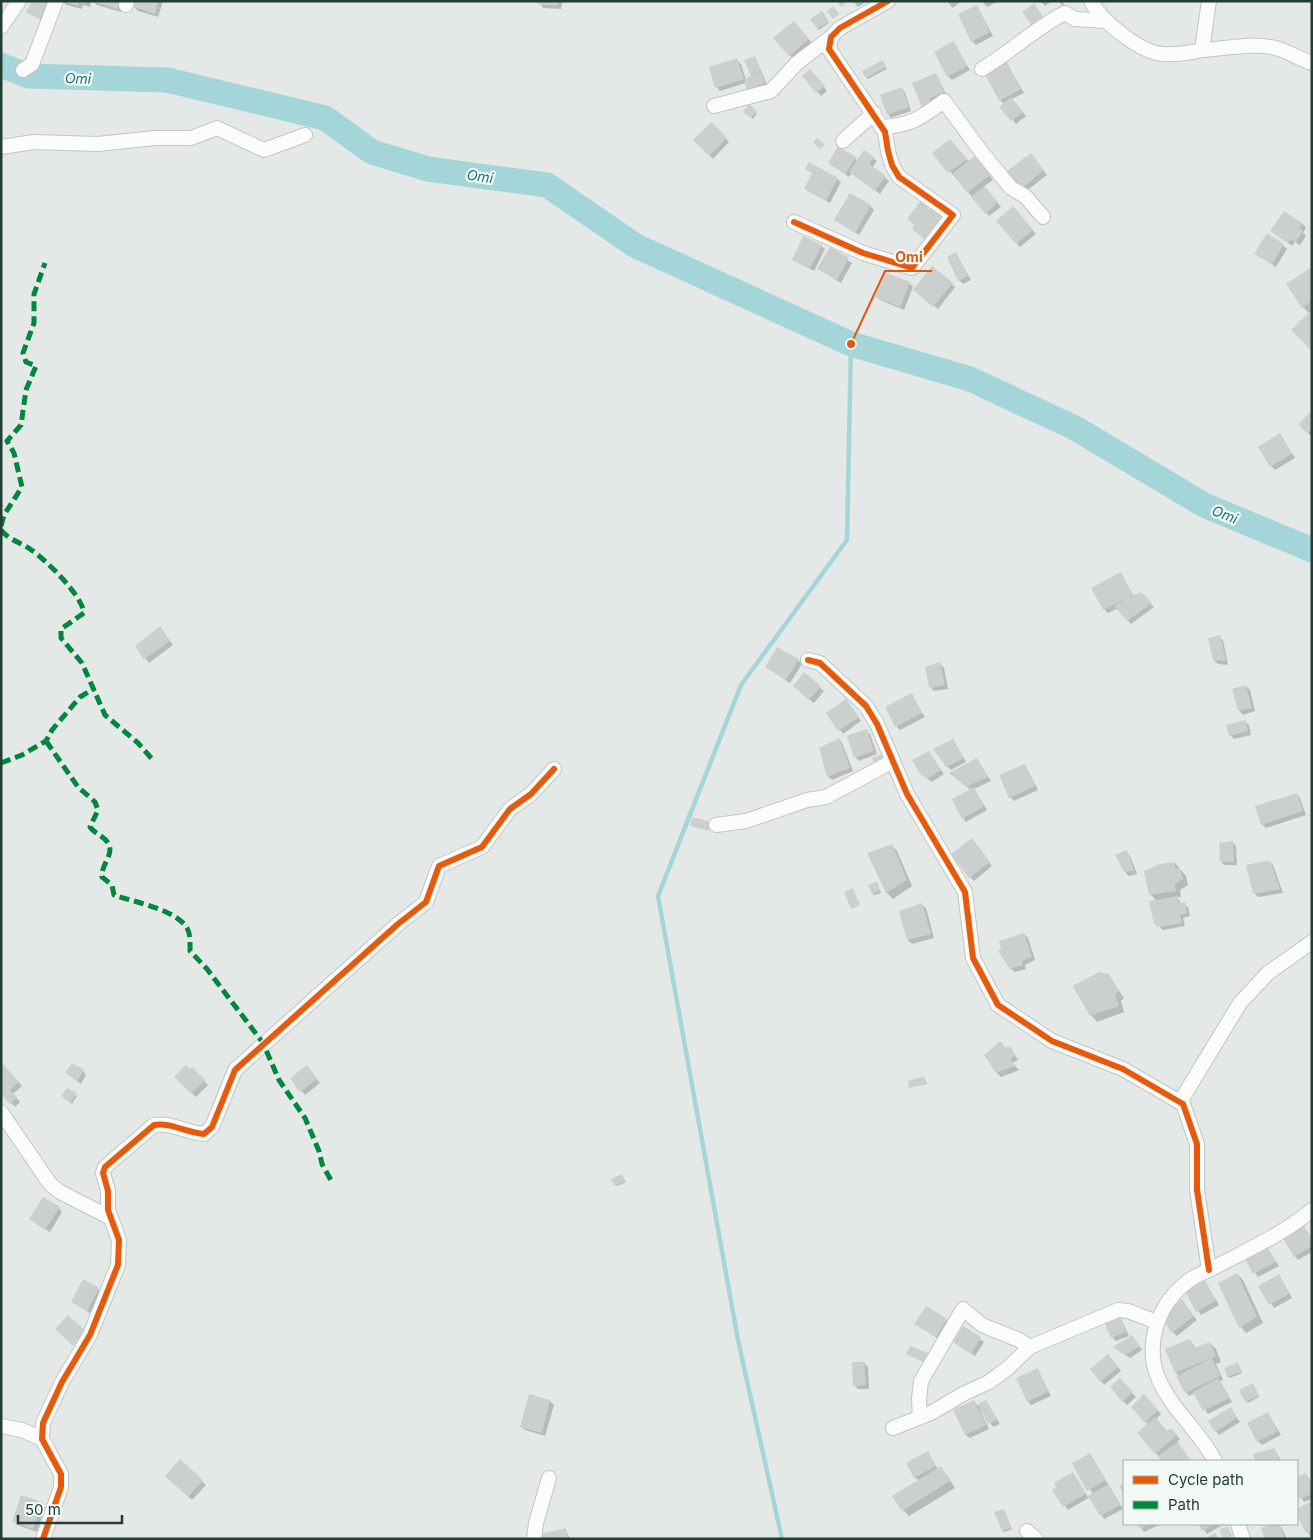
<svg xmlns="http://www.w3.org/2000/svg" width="1313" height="1540" viewBox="0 0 1313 1540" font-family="Inter,sans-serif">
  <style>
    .shadow { fill: #0003 }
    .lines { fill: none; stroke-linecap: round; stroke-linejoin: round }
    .stream { stroke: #a4d5d9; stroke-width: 4.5 }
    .river { stroke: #a4d5d9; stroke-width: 25 }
    .building { fill: #cbd0ce }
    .minor-casing { stroke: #c1c6c4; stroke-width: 16 }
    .minor { stroke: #fbfcfb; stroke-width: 14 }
    .quiet { stroke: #00873e; stroke-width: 5; stroke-dasharray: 10 5; stroke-linecap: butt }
    .cycleway-casing { stroke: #f2f9f5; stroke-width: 9 }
    .cycleway { stroke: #e8590c; stroke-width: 6 }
    .labels { text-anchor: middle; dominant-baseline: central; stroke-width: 4.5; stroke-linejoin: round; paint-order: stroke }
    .water-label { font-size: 14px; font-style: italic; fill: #1a717b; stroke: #f2f9f5 }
    .leader { fill: none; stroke: #de580e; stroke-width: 2 }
    .callout-dot { fill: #de580e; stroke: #f2f9f5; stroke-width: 2 }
    .callout-label { font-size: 14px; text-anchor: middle; font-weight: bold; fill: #de580e; stroke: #f2f9f5; stroke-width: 4.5; stroke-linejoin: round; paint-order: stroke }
  </style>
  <rect width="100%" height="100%" fill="#e4e9e7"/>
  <g class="shadow">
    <path d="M48,1l4,4 -8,17 -16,-10z"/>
    <path d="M63,1h28l-1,6 -7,-2 -1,4 -16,-4z"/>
    <path d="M93,1h31l-3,11 -24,-7z"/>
    <path d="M136,1h27l-5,16 -20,-6 -4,-4z"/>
    <path d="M539,1h28l-5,2 -1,6 -18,-1z"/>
    <path d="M853,1h14l-9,6z"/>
    <path d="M947,1h14l-8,7z"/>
    <path d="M982,1h17l-12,6z"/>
    <path d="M1040,1h12l-7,5z"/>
    <path d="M1059,1h3l3,6 -1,1z"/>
    <path d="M977,6l16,30 -17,9 -4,-4z"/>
    <path d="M824,14l5,9 -10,7 -7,-11z"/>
    <path d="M797,26l15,17 -19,16 -3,-4z"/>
    <path d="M953,42l17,28 -18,10 -4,-4z"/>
    <path d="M756,59l12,28 -16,6 -6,-10 -26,8 -3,-4 20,-27 4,4 5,16 7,-3z"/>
    <path d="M884,63l3,6 -19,10 -1,-1 -4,-7z"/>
    <path d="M1007,64l17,29 -12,6 14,17 -10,8 -15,-17 3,-3 -4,-4z"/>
    <path d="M814,74l13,17 -6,5 -17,-20z"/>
    <path d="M936,74l11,22 -24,11z"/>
    <path d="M901,89l4,3 6,19 -20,7 -3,-4z"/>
    <path d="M749,106l8,7 -4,6 -8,-8z"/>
    <path d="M711,124l18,18 -16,17 -18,-19z"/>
    <path d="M954,144l15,18h10l14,18 -10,7 18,20 -12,9 -55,-63z"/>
    <path d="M855,158l3,3 15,-3 4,3 -5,7 17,13 -9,13 -28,-21 -3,4 -20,-14z"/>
    <path d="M1034,158l13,17 -22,17 -3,-4z"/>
    <path d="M814,173l23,6 4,3 -11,21 -24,-14z"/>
    <path d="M870,206l4,4 -15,25 -23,-15z"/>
    <path d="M1016,211l20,23 -16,13 -23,-26z"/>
    <path d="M1302,224l4,3 -3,6 3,3 -6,9 -5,-3 -3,4 -20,-15z"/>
    <path d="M1283,245l4,4 -11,18 -20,-13z"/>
    <path d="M821,246l4,3 -11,22 -21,-11z"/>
    <path d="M830,249l22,14 -11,20 -22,-14z"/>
    <path d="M956,254l15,26 -8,4 -4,-4z"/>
    <path d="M1312,268v43l-3,2 -6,-6z"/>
    <path d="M909,283l4,4 -9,23 -24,-10 -3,-3z"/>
    <path d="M952,284l3,3 -17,22 -19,-15z"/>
    <path d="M1312,413v23h-1l-11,-12z"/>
    <path d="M1280,435l15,23 -20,12 -4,-4z"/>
    <path d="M1120,574l14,22 6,-2 14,13 -23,17 -13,-16 -10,5 -4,-4z"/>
    <path d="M160,627l13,18 -24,18 -12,-17z"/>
    <path d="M1219,637l4,3 5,25 -10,-1 -4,-4z"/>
    <path d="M798,660l4,4 -12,19 -24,-16z"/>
    <path d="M940,664l4,4 4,21 -14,2 -4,-4z"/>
    <path d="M804,674l20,17 -10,12 -16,-13z"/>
    <path d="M1246,686l4,4 5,21 -12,4 -3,-4 -6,-22z"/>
    <path d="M911,695l14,22 -25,13 -4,-4z"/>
    <path d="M846,700l15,21 -18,13 -15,-21z"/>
    <path d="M1245,722l4,3 2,10 -17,4 -4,-4z"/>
    <path d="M866,731l4,3 7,20 -18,7 -4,-4z"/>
    <path d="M839,739l3,4 11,28 -21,9 -4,-4z"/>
    <path d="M953,740l13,22 -15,8 -4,-4z"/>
    <path d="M932,757l12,17 -12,8 -6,-4z"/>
    <path d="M977,760l14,21 -17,8 13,21 -21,12 -3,-4 8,-28 -17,-14z"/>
    <path d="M1025,765l13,25 -24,11 -4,-4z"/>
    <path d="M1297,794l3,4 6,17 -40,13 -4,-4z"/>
    <path d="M1232,842l4,4 1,19h-12l-4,-3z"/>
    <path d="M975,844l17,22 -18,15 -4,-4z"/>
    <path d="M891,845l6,6 15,35 -19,13 -6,-6 -18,-39z"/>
    <path d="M1126,852l4,4 7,18 -8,2 -4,-4z"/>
    <path d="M1269,861l4,4 10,28 -25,4 -4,-4z"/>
    <path d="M1175,863l11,13 2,9 -8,5 1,7h-4l4,7 7,3 2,9 -7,2 2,8 -22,4 -8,-7 2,-22 -6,-6z"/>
    <path d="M877,883l4,10 -7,2 -1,-1z"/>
    <path d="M922,905l4,3 8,30 -22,6 -4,-4 -7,-28z"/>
    <path d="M1024,934l4,4 7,22 -10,5 1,4 -11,3 -4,-3z"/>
    <path d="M1109,976l15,22 -3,3 3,11 -27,10 -6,-7z"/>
    <path d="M1011,1048l7,12 -6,3 7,7 -18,7 -4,-4 8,-24z"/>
    <path d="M3,1066l19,20 -9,8 7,8 -5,5 -14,-15z"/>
    <path d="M192,1069l16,16 -12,12 -20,-20z"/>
    <path d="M310,1070l10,13 -15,12 -14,-17z"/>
    <path d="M83,1071l3,4 -5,9 -14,-11z"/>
    <path d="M924,1078l3,6 -17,3z"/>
    <path d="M68,1090l9,6 -5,8 -9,-8z"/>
    <path d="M623,1177l3,5 -9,4 -2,-1z"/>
    <path d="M59,1208l3,4 -12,20 -15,-9z"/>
    <path d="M1304,1227l8,11v14l-14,8 -3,-4z"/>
    <path d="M1266,1246l13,20 -21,11 -12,-19z"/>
    <path d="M1237,1274l6,6 20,43 -17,10 -5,-6z"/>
    <path d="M1279,1275l13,23 -18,10 -14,-22z"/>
    <path d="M84,1281l18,11 -11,22 -18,-12z"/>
    <path d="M1205,1282l14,23 -18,10 -15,-23z"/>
    <path d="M1185,1305l12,15 -20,16 -4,-4z"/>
    <path d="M1120,1317l9,19 -13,5 -4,-4z"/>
    <path d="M946,1320l4,4 -10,16 -24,-16z"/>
    <path d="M963,1328l21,14 -9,14 -21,-14z"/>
    <path d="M1132,1336l10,14 -12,8 -15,-10z"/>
    <path d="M1190,1340l6,9 14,-6 6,6 5,13 -5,2 7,16 -3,1 12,21 -24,12 -13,-21 -6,3 -3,-4 -10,-20z"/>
    <path d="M1112,1359l9,12 -17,14 -3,-4z"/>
    <path d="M864,1363l4,4 1,22h-11l-3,-4z"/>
    <path d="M1239,1365l3,8 -12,5 -2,-2z"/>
    <path d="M1037,1369l14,27 -20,9 -3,-4z"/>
    <path d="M1124,1384l12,13 -9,8 -4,-4z"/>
    <path d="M1254,1386l5,11 -11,6 -2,-2z"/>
    <path d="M530,1396l20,5 4,4 -9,31 -20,-6 -3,-3z"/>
    <path d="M1144,1396l17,18 -5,5 12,13 3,-2 9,9 -3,3 14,19h-28l-25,-28 10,-9 -16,-17z"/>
    <path d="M974,1401l4,5 8,-5 14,23 -7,3 -11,-18 -2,1 9,19 -19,9 -4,-3z"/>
    <path d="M1230,1408l10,14 -21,13 -3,-4z"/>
    <path d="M1268,1413l13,22 -19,10 -4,-4z"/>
    <path d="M1275,1450l6,11h-25l-1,-6z"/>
    <path d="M928,1453l10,16 2,-1 6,6 9,14 -46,28 -6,-6 16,-29 -4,-4z"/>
    <path d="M1090,1454l33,55 -19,10 -14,-22 -22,13 -14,-20 19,-16 15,23 5,-3 -20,-30z"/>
    <path d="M180,1461l26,24 -14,15 -26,-24z"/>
    <path d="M1306,1474l6,9v16l-8,3 -7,-13v-11z"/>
    <path d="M42,1503l3,4 -8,25 -20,-7 -4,-4z"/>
    <path d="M1312,1503v33h-2l-13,-26z"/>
    <path d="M1005,1512l7,17 -7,3 -2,-1z"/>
    <path d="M1139,1524h22l-17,8z"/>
    <path d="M1200,1524h19l2,2 -14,8z"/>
    <path d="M1275,1524l6,3 6,12h-20l-4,-10z"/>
    <path d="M566,1530l4,9h-27z"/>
  </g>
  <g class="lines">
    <path class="stream" d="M782,1539l-44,-199 -80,-444 83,-211 106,-145 4,-196"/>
    <path class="river" d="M1,65l27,11 139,4 158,38 47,34 56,17 119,16 89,61 215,98 119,35 105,49 129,77 108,45"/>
  </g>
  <g class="building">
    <path d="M32,1h16l-8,18 -14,-7z"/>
    <path d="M62,1h25l-1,3 -7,-2 -1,4z"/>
    <path d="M91,1h29l-3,8z"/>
    <path d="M135,1h23l-3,13 -22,-7z"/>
    <path d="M538,1h20l-1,5 -19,-2z"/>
    <path d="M837,1h10l-6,6z"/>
    <path d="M1034,3l12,18 -12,8 -12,-17z"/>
    <path d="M977,5l13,27 -19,10 -13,-28z"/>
    <path d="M833,6l6,8 -6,5 -6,-8z"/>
    <path d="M822,11l7,11 -12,7 -7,-10z"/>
    <path d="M794,21l15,18 -20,17 -16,-18z"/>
    <path d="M954,41l13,25 -20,11 -13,-25z"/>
    <path d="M755,56l6,15 -8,4 8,-3 4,11 -18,7 -3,-11 7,-3 -7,-16z"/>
    <path d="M737,58l7,21 -29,9 -6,-21z"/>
    <path d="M883,60l3,7 -20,11 -4,-7z"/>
    <path d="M1007,62l14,27 -22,12 -14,-27z"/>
    <path d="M810,69l15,17 -9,7 -14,-17z"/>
    <path d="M936,73l8,19 -15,7 2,5 -9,4 -10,-25z"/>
    <path d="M902,87l7,20 -22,8 -7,-20z"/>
    <path d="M1011,97l12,15 -12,9 -12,-14z"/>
    <path d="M749,104l8,7 -6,7 -8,-6z"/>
    <path d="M711,122l16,16 -18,18 -16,-16z"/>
    <path d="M817,138l8,7 -5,4 -7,-7z"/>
    <path d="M950,139l17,20 -19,14 -16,-20z"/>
    <path d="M838,146l18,11 -11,17 -17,-11z"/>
    <path d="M864,150l10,7 -5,7 17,12 -11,15 -26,-19z"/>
    <path d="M1031,153l13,17 -23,19 -14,-18z"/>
    <path d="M975,156l15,19 -23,18 -14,-20z"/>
    <path d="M809,162l29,16 -12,23 -22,-12 8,-16 -7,-4z"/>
    <path d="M984,186l14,16 -13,12 -14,-17z"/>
    <path d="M850,193l21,12 -16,28 -21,-13z"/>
    <path d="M922,199l7,5 -2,6 5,-3 15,10 -9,14 -5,-2 -8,11 -13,-11 2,-4 -7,-6z"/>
    <path d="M1013,206l20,24 -17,14 -20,-23z"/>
    <path d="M1284,211l18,12 -2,5 3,3 -7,11 -5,-3 -3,4 -18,-12z"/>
    <path d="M1267,233l17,11 -12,20 -18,-10z"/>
    <path d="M803,236l19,9 -12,23 -18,-8z"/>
    <path d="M830,247l19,11 -12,22 -20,-11z"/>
    <path d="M956,252l12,24 -10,5 -11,-24z"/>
    <path d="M932,266l21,17 -20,24 -20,-17z"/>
    <path d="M1312,267v34l-10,7 -16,-24z"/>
    <path d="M885,272l25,10 -10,25 -25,-10z"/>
    <path d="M1309,312l3,3v36l-21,-21z"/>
    <path d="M1312,411v18l-5,4 -9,-9z"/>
    <path d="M1280,433l12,21 -22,13 -12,-20z"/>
    <path d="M1121,572l11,22 -3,3 12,-5 11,11 -25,18 -13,-15 13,-8 -24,12 -12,-22z"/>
    <path d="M160,626l10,15 -26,19 -9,-14z"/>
    <path d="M1220,635l6,26 -13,-1 -5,-22z"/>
    <path d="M777,647l22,12 -13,21 -21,-13z"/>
    <path d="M940,662l5,23 -16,3 -4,-21z"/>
    <path d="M804,672l17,14 -12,14 -16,-14z"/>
    <path d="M1246,685l6,23 -14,3 -6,-22z"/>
    <path d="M912,693l10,20 -27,14 -10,-20z"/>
    <path d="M846,699l13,18 -21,14 -12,-18z"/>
    <path d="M1245,720l3,11 -19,5 -3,-11z"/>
    <path d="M867,729l7,22 -20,7 -7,-22z"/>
    <path d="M839,738l11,30 -23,9 -8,-29z"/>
    <path d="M953,739l11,19 -18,9 -13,-18z"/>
    <path d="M929,751l12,19 -14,9 -7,-5 -8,-14z"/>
    <path d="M882,754l2,6 -10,4 -2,-6z"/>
    <path d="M977,758l11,19 -22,10 -17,-14z"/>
    <path d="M1025,764l10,22 -26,12 -10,-23z"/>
    <path d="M974,787l10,19 -22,13 -10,-20z"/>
    <path d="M1297,793l6,18 -42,14 -6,-19z"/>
    <path d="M692,817l19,5 -2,9 -19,-5z"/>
    <path d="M972,838l18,24 -21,16 -18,-24z"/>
    <path d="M1233,841l1,21h-14l-1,-19z"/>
    <path d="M892,844l15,36 -21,13 -19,-40z"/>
    <path d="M1127,850l7,21 -10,1 -9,-17z"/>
    <path d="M1270,860l10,29 -27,5 -7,-29z"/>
    <path d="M1175,862v6l5,1 3,10 -8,5 1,7 -27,4 -5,-24 16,-7z"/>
    <path d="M877,881l3,10 -8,3 -4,-9z"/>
    <path d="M853,888l7,17 -9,4 -7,-17z"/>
    <path d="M1177,896l1,7 7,-1 2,11 -7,2 2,8 -24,4 -4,-3 -5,-23z"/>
    <path d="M922,903l9,31 -24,6 -8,-29z"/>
    <path d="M1024,933l8,24 -10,4 1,4 -13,4 -12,-18 3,-3 -2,-7z"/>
    <path d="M1099,972l10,2 10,17 -4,3 4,12 -29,10 -17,-30z"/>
    <path d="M1000,1041l5,6h6l4,9 -5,3 6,7 -20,7 -12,-18z"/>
    <path d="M72,1063l12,7 -7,11 -12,-8z"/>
    <path d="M3,1064l16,18 -9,8 7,7 -7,7 -9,-10v-28z"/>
    <path d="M186,1065l4,4 2,-2 13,13 -14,14 -17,-17z"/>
    <path d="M307,1065l10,14 -17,13 -10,-14z"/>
    <path d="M924,1076l2,7 -17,5 -1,-7z"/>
    <path d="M67,1088l10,5 -7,10 -9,-7z"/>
    <path d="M622,1174l3,7 -11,5 -3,-7z"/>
    <path d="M43,1197l17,10 -15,23 -16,-11z"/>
    <path d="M1304,1226l8,13v7l-18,11 -11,-19z"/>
    <path d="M1266,1245l10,17 -23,12 -9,-17z"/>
    <path d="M1237,1273l20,44 -18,11 -21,-45z"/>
    <path d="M1279,1274l10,20 -20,11 -11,-19z"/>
    <path d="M83,1279l16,9 -12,23 -16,-9z"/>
    <path d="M1205,1280l11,21 -20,11 -11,-21z"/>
    <path d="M1182,1299l12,17 -22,17 -12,-17z"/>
    <path d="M926,1306l21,13 -11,18 -22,-13z"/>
    <path d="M68,1315l18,16 -13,15 -18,-17z"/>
    <path d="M1120,1316l6,16 -15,6 -7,-16z"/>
    <path d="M963,1326l18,11 -10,17 -18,-12z"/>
    <path d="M1132,1335l8,11 -15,9 -12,-8z"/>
    <path d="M1190,1339l4,9 16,-6 6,14 -41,17 -10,-24z"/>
    <path d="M910,1346l18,7 -4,9 -18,-8z"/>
    <path d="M1108,1354l10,13 -18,15 -10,-13z"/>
    <path d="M1212,1358l8,18 -35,17 -9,-17z"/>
    <path d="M852,1362h12l2,23 -13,1z"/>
    <path d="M1238,1362l3,10 -14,5 -3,-9z"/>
    <path d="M1038,1368l10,24 -21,10 -11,-24z"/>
    <path d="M1120,1378l13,14 -11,10 -12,-15z"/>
    <path d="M1218,1378l11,20 -26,13 -10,-19z"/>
    <path d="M1253,1383l6,13 -14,6 -6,-12z"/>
    <path d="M529,1394l21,6 -8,33 -22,-6z"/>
    <path d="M1144,1394l14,16 -13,13 -14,-16z"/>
    <path d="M974,1400l12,25 -21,10 -12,-25z"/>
    <path d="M986,1400l11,20 -9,4 -10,-20z"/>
    <path d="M1231,1407l6,11 -22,14 -7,-11z"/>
    <path d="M1268,1412l10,19 -21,11 -10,-19z"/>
    <path d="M1155,1417l12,14 4,-3 6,7 -22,19 -18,-21z"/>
    <path d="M1178,1442l13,19h-30l-3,-5z"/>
    <path d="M1275,1448l4,13h-24l-2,-7z"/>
    <path d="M928,1451l8,15 -22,12 -8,-15z"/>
    <path d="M1090,1453l16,27 -19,11 -15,-28z"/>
    <path d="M180,1459l23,21 -15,17 -23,-21z"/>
    <path d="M941,1466l9,15 -48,30 -10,-15z"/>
    <path d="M1073,1472l13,22 -23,13 -11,-17 4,-3 -2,-4z"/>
    <path d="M1306,1473l6,13v8l-13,5 -2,-6v-16z"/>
    <path d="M1124,1483v11l-5,-8z"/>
    <path d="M1108,1484l12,21 -20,11 -12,-20z"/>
    <path d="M21,1495l21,7 -9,27 -21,-7z"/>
    <path d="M1312,1501v29l-6,3 -9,-18v-6z"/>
    <path d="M1004,1509l7,19 -9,3 -8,-19z"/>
    <path d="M1137,1524h13l-10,5z"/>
    <path d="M1198,1524h17l-13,7z"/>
    <path d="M1272,1524h7l6,15h-20l-4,-11z"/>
    <path d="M1227,1526l6,10 -9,3 -5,-9z"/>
    <path d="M566,1528l2,11h-26l-1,-5z"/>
    <path d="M1215,1533l4,6h-15z"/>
  </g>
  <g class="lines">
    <defs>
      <g id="minor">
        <path d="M1091,1c10,20 49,51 71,53 13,1 27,-1 40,-4l7,-49"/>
        <path d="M126,5l1,-4"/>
        <path d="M1,27l18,-26"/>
        <path d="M1202,50c24,-1 49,-8 73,-2 13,3 24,11 37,15"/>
        <path d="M982,69c29,-17 53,-41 83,-56l10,6 32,2"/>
        <path d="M23,70l9,-6 24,-63"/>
        <path d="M714,106l57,-15 26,-28 34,-26"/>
        <path d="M882,127c29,-1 40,-10 62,-26l36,49 31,38 14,8 18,21"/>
        <path d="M843,141l31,-28"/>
        <path d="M1,147l33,-5 64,2 57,-6h36l26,-10 47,22 41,-15"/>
        <path d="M794,222l69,31 49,15 41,-53 -54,-38 -7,-12 -4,-14 -3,-19 -56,-83 2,-12 9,-9 48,-27"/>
        <path d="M808,660l12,3 46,43 11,18 30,70 58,98 8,66 25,47 54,36 71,28 60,35 14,40v46l12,80"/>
        <path d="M716,825l30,-4 61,-21 19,-3 67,-36"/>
        <path d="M1180,1102l60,-99 28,-30 44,-31"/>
        <path d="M1,1112l49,72 10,8 51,26"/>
        <path d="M920,1417l-1,-18 2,-18 42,-72 19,16 37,15 11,7"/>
        <path d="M1,1426l21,4 20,9"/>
        <path d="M893,1428l38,-15 32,-19 26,-12 19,-14 22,-21 88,-37 10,1 29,11"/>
        <path d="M1215,1461c-15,-29 -42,-50 -56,-81 -15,-34 -2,-75 28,-98 8,-7 21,-11 30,-16 33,-17 67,-33 95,-56"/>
        <path d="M1238,1524l5,15"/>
        <path d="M1027,1531l9,8"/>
        <path d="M43,1539l18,-52v-13l-19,-35 1,-16 19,-41 28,-47 28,-70 1,-25 -11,-30v-19l-5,-18 2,-6 49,-42c16,-3 34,8 50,9l8,-7 23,-57 163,-146 28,-22 13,-36 43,-19 28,-38 21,-15 23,-25"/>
        <path d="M534,1539l2,-16 13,-45"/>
      </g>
    </defs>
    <use href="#minor" class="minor-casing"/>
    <use href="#minor" class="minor"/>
    <g class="quiet">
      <path d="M1,526l3,-11 18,-28 -8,-34 -7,-12 14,-16 5,-35 10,-24 -10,-4 -3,-9 11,-30v-29l11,-31"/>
      <path d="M1,530c8,10 19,12 29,19 15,10 52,46 54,64l-23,16v9l21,25 23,52 33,28 14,16"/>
      <path d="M46,741l32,46 17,15 3,8 -8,17c5,7 14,9 18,16 7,11 -7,21 -6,34l10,8 2,10c20,7 56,13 71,30 6,7 5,17 5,26l17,18 56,74 16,37 26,38 14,33 3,13 10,18"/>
      <path d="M1,763l21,-8 24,-14 6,-11 28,-33 15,-9"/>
    </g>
    <defs>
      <g id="cycleway">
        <path d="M794,222l69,31 49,15 41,-53 -54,-38 -7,-12 -4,-14 -3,-19 -56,-83 2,-12 9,-9 48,-27"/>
        <path d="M808,660l12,3 46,43 11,18 30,70 58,98 8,66 25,47 54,36 71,28 60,35 14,40v46l12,80"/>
        <path d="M43,1539l18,-52v-13l-19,-35 1,-16 19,-41 28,-47 28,-70 1,-25 -11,-30v-19l-5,-18 2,-6 49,-42c16,-3 34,8 50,9l8,-7 23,-57 163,-146 28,-22 13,-36 43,-19 28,-38 21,-15 23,-25"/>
      </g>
    </defs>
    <use href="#cycleway" class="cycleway-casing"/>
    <use href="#cycleway" class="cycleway"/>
  </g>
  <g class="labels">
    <g class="water-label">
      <text transform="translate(78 78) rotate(2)">Omi</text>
      <text transform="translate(480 176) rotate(8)">Omi</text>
      <text transform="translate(1225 514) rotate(22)">Omi</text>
    </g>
  </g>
  <path class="leader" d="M851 344L885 271H932"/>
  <circle class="callout-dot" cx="851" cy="344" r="5"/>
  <g class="callout-label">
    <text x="909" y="262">Omi</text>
  </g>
  <rect width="1313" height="1540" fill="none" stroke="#213d34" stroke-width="5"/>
  <rect x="1123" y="1460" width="175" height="65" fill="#f2f9f5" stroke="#9eaea8"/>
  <rect x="1133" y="1476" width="25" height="8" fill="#e8590c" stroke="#9eaea8"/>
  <text x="1168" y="1485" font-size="15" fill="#213d34">Cycle path</text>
  <rect x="1133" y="1501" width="25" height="8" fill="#00873e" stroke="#9eaea8"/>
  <text x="1168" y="1510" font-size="15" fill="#213d34">Path</text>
  <path d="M18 1515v8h104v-8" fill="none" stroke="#213d34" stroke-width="2.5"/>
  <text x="25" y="1515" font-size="15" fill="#213d34" stroke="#f2f9f5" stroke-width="4" paint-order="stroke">50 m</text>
</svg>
